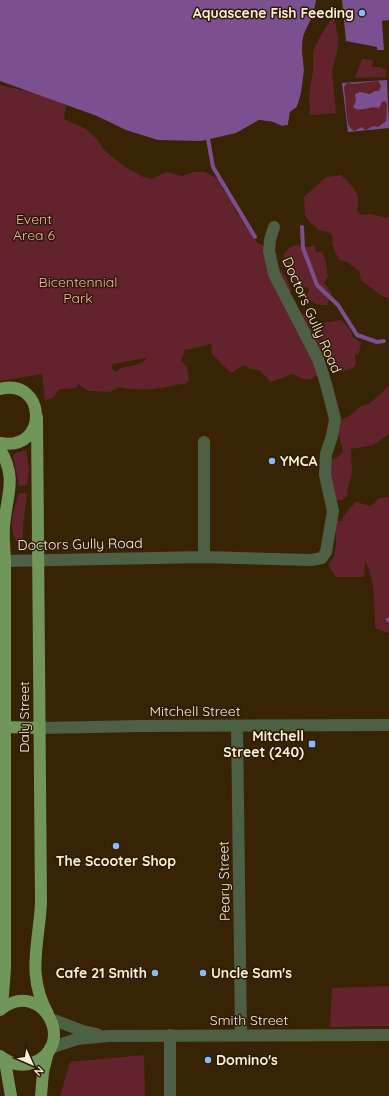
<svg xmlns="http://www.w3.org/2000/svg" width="389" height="1096" viewBox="0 0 389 1096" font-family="Quicksand,sans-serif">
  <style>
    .green { fill: #63232c; fill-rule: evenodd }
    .water { fill: #7c4f90; fill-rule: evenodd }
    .pier { fill: #382405 }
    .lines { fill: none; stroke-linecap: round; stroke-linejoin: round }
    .stream { stroke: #7c4f90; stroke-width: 4 }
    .minor { stroke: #4d6043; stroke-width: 12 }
    .tertiary { stroke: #4d6043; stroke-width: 12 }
    .primary { stroke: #70965a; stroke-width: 12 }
    .poi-dot { fill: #87bbfb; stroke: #2d1b00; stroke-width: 1.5 }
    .labels { text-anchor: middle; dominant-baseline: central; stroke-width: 3; stroke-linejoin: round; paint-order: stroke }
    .poi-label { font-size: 14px; font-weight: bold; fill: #fbeedd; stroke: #2d1b00; text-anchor: end }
    .park-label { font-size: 14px; fill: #f8b0b5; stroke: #2d1b00 }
    .street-label { font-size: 14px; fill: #fbeedd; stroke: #2d1b00 }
  </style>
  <rect width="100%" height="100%" fill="#382405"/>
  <g class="green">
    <path d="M334,15l4,24 -1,13 -5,18 4,43 -26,2 -1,-19 4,-25v-20l8,-16z"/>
    <path d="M362,59l11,1 -1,7h8l6,3v7l-31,1z"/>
    <path d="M377,81l2,1 2,4 -2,5h-4l-4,3 -11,-2v19l9,-4 10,-2 3,-3 3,-1 2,2 -1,18 -8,6 -4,-1 -10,4 -10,1c-2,-2 -4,-3 -5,-5 -2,-3 -4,-32 -5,-39l3,-4 6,1z"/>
    <path d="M0,85l30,7 36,13 -2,14 22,10 11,10 7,11 20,16 19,11 9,2 14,-7 16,4 12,-4h11l14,7 4,11 7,5 6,18 8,5 4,9 8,15 8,4 23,33 4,12 -10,7 6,8 19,10c3,11 8,20 18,28l-1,18 4,6c-14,11 -17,16 -34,6l-22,8 -12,-12 -8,-1 -7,-4 -13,8 -19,-19 -1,-11 -7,3 -20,4 1,2 -4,8 6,8 2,12 -4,4c-9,0 -16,3 -25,4 -10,2 -31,2 -41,-1l-9,5 -22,-1 -10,-7 -2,4 -17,1 -6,9 -8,2 1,12 -4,-38 -42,7zM146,358v2l-10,5 -15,3 -5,4 -4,-4v-4z"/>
    <path d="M341,175c11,11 21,18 16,35l3,5 11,-1 16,4 2,-2v83l-10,-5 -18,-14 -2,-9 -12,-9 -8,-2 -7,-16 1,-6 -2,-5 -12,-3 -10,-9 -4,-6 -1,-18 22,-20z"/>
    <path d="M296,245l13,2 5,-2 2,7h6l4,10 2,15 -4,6 8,10 -5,12c-10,0 -13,-1 -21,-8l3,-7 -2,-3h-10l-4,-10 -8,-10 -1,-13 5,-6z"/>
    <path d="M341,320l9,9 3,8 8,6 -2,10 -4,2 1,9 -3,4 -13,4c-13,-7 -15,-16 -12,-29l-8,-5 5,-16h6z"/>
    <path d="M389,386v48l-16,11 -22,4 1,25 -5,16 1,6 -6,4h-7l-5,-14 1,-26 8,-4 4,-4c-2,-11 -6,-20 -5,-31l13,-6 10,-9 8,-2z"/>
    <path d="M25,450l1,1 3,19 -2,15 -8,1 -6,-30 1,-2z"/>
    <path d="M19,493h8l-4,31v26c-17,-19 -11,-35 -4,-57z"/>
    <path d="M389,497v136l-14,-5c0,-22 0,-48 -10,-68l-1,17h-28l-8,-12c12,-13 6,-28 9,-44h4l6,-10 9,-9 15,4 8,-8z"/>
    <path d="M389,986v40l-59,1 2,-39z"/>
    <path d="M144,1055l1,41h-85l10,-34z"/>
  </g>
  <g class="water">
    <path d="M0,0h316c1,14 -10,25 -13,38 -2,11 1,21 1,31 0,9 -2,29 -7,37 -1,2 -4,4 -7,6l-2,13 -6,1 -9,-4 -14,-2 -23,13 -35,8 -43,-1 -32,-10 -29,-14 -97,-35z"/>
    <path d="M342,0h47v20l-7,1 2,29h-7v-3l-31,-6z"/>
    <path d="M387,80l2,48 -41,4 -6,-49zM377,81l2,1 2,4 -2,5h-4l-5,3 -10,-2 -5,2 1,7 -3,6c8,7 16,-2 26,1l3,-6 3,-1 2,3 -1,17 -8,6 -4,-1 -9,4 -3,-3 -8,4c-2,-2 -4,-3 -5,-5 -2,-3 -4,-33 -5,-39l3,-4 6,1z"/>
  </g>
  <path class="pier" d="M316,0h2v4l-3,12 -10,22 -1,13 2,19 -3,23 -4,15 -7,5 -3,13 -7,2 -9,-4 -13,-2 -23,13 -5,1 27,-16 14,2 9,4 6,-1 2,-13 7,-5 4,-14 3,-23 -2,-19 1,-14 10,-21z"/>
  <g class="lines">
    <g class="stream">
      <path d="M208,139l5,28 42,70"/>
      <path d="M302,227l1,21 14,37 21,20 19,30 20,7 7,-1"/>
      <path d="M388,620l1,-1"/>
    </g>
    <g class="minor">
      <path d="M204,442v115"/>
      <path d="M5,561l199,-4 107,3 11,-2 4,-6 7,-41 -8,-36 1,-21 6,-18 3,-17 -9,-35 -8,-25 -44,-85 -5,-23 1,-11 4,-13"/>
      <path d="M237,726l4,309"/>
      <path d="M39,728l103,-2 247,-1"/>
      <path d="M170,1035v61"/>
    </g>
    <g class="tertiary">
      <path d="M51,1019l32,12 14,3"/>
      <path d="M50,1048l27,-9 31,-3 281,-1"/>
    </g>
    <g class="primary">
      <path d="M0,389c46,-12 50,63 0,54"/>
      <path d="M37,417l4,486c-2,41 -15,72 7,111"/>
      <path d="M0,449c18,30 6,47 4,78 -1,12 1,25 1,37v404l-2,27 -3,10"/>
      <path d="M5,727l34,1"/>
      <path d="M0,1010c42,-34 79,37 32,53 -12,4 -23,0 -32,-7"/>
      <path d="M0,1057l6,10 5,29"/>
      <path d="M41,1096l2,-24 5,-20"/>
    </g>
  </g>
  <g class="poi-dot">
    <circle cx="362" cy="13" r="4"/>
    <circle cx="272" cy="461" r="4"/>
    <rect x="308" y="740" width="8" height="8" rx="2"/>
    <circle cx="116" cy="846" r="4"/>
    <circle cx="155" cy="973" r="4"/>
    <circle cx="203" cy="973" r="4"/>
    <circle cx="208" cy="1060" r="4"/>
  </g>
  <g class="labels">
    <g class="poi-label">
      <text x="354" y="13">Aquascene Fish Feeding</text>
      <text x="280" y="461" text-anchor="start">YMCA</text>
      <text x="304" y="736">Mitchell<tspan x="304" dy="16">Street (240)</tspan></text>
      <text x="116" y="861" text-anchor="middle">The Scooter Shop</text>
      <text x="147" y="973">Cafe 21 Smith</text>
      <text x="211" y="973" text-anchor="start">Uncle Sam's</text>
      <text x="216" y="1060" text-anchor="start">Domino's</text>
    </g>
    <g class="park-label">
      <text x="34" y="219">Event<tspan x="34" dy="16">Area 6</tspan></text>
      <text x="78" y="282">Bicentennial<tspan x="78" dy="16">Park</tspan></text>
    </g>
    <g class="street-label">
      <text transform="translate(312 315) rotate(66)">Doctors Gully Road</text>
      <text transform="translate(80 544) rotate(-1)">Doctors Gully Road</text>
      <text x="195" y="711">Mitchell Street</text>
      <text transform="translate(24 717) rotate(-90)">Daly Street</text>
      <text transform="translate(224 881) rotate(-91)">Peary Street</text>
      <text x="249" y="1020">Smith Street</text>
    </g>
  </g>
  <g transform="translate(32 1064) rotate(135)" stroke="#2d1b00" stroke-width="3" paint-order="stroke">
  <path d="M0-3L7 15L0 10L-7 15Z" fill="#fbeedd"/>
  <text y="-6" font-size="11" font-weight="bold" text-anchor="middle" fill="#fbeedd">N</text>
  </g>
</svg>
